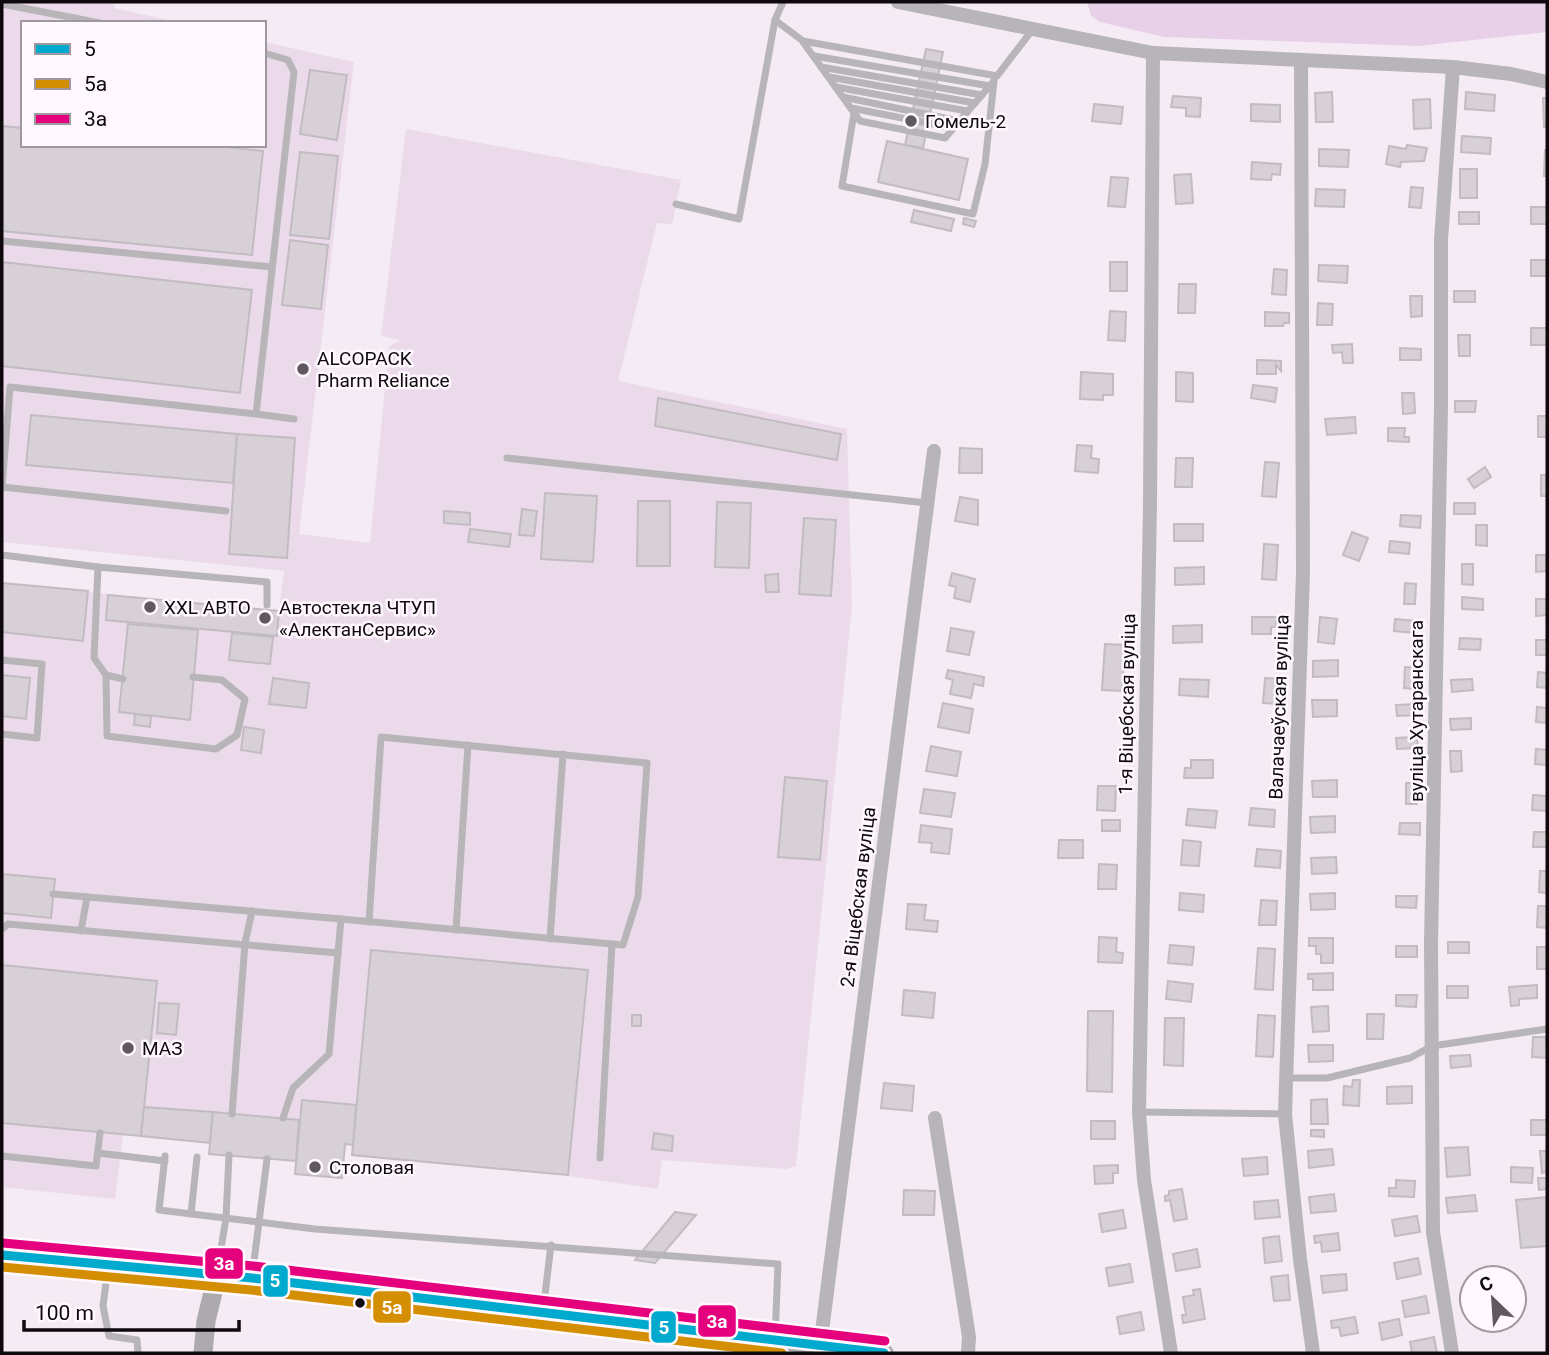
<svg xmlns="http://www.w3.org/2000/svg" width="1549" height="1355" viewBox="0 0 1549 1355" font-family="Roboto,sans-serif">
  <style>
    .built { fill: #ebdbea }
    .green { fill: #e8d1e8 }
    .building { fill: #d7d0d7; stroke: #c2bcc2; stroke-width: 2 }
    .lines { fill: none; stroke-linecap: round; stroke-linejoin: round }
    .service { stroke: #b8b5b8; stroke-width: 7 }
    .minor { stroke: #b8b5b8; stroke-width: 14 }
    .secondary { stroke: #adaaad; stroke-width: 19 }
    .bus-1-casing { stroke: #fff8ff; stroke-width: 14 }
    .bus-2-casing { stroke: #fff8ff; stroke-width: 14 }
    .bus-3-casing { stroke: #fff8ff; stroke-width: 14 }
    .bus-1 { stroke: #00a9ce; stroke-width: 9 }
    .bus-2 { stroke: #d48e02; stroke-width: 9 }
    .bus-3 { stroke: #e5007d; stroke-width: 9 }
    .poi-dot { fill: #5f585e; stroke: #fff8ff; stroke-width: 2.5 }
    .bus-dot { fill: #0f090e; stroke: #fff8ff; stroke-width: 2.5 }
    .labels { text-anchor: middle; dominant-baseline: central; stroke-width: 5; stroke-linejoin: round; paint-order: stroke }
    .poi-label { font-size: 19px; fill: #0f090e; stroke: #fff8ff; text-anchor: start }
    .street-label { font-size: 19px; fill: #0f090e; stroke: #fff8ff }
    .line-badge { stroke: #fff8ff; stroke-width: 2.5 }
    .badge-label { font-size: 19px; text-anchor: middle; font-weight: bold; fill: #fff }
  </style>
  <rect width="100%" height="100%" fill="#f4ebf4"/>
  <path class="built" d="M2,2h113l-1,6 67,15h-158v122h241v-103l90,20 -55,472 71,9 19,-197 11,-6 -19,-4 25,-207 275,51 -9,44 -15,-1 -39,158 229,48 5,177 -56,560 -10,3 -124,-9 -4,29 -89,-13 -217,-21 1,-10 -7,-1 -4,34 -47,-4v-13l-86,-7v-11l-86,-8 -8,64 -113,-12v-604l277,28 5,-40 -282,-29z"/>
  <path class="green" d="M1087,2h460v30l-128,14 -255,-9 -64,-15 -9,-6z"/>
  <g class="building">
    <path d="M926,49l17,3 -20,96 -18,-3z"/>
    <path d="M310,70l37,5 -10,65 -37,-6z"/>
    <path d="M1332,92l1,30h-17l-1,-29z"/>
    <path d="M1466,92l29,3 -1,16 -29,-2z"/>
    <path d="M1173,96l28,2 -1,19 -14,-1v-8l-15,-1z"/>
    <path d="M1543,98h4v29h-3z"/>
    <path d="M1430,99l1,29 -17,1 -1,-29z"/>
    <path d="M1094,104l29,3 -2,17 -29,-3z"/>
    <path d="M1251,104l29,1v17l-29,-1z"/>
    <path d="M2,126l21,2v17h184l56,6 -11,104 -250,-24z"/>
    <path d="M1462,136l29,2 -1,16 -29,-2z"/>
    <path d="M887,141l81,18 -9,41 -81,-18z"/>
    <path d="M1407,145l20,3 -3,13 -23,1 -1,5 -14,-3 3,-18 17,3z"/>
    <path d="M1319,149l30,1 -1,17 -29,-1z"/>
    <path d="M1545,150h2v26h-3z"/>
    <path d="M300,152l38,4 -9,83 -39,-4z"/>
    <path d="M1252,162l29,2 -1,11 -8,-1 -1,6 -20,-1z"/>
    <rect x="1460" y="169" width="17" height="29"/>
    <path d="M1191,174l2,29 -17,1 -2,-29z"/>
    <path d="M1111,177l17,1 -3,29 -17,-1z"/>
    <path d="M1411,187l12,1 -2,20 -12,-1z"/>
    <path d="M1316,189l29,1 -1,17 -29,-1z"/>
    <rect x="1531" y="207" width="16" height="17"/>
    <path d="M914,210l40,9 -3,12 -40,-9z"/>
    <rect x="1459" y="212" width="20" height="12"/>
    <path d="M964,218l12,3 -2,6 -11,-3z"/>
    <path d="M290,240l38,5 -7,64 -39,-4z"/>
    <rect x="1531" y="260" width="16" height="16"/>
    <path d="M2,262l250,28 -12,103 -238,-27z"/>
    <rect x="1110" y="262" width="17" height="29"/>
    <path d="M1319,265l29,1 -1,17 -29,-2z"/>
    <path d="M1274,269l13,1 -1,25 -14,-1z"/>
    <path d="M1179,284h17l-1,29h-17z"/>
    <rect x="1454" y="291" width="21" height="11"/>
    <path d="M1410,296h12v20l-11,1z"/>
    <path d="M1318,303l15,1 -1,21h-15z"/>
    <path d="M1110,311l16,1 -1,29 -17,-1z"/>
    <path d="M1265,312l24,1v10h-5l-1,3h-18z"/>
    <rect x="1531" y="328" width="16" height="17"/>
    <path d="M1458,335h12v21h-11z"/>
    <path d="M1352,344l1,19h-10l-1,-11 -9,1 -1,-8z"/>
    <path d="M1400,348l21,1v11h-21z"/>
    <path d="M1257,360l24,1v10l-5,-6v9h-19z"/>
    <path d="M1081,372l32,2v21h-10v5l-23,-1z"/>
    <path d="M1176,372l17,1v29l-17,-1z"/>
    <path d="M1253,385l24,3 -2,14 -24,-4z"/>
    <path d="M1402,393h12l1,20 -12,1z"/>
    <path d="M658,398l183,36 -4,26 -182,-34z"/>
    <path d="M1455,401h21l-1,11h-20z"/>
    <path d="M31,415l206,19 -4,49 -207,-18z"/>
    <rect x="1538" y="416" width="9" height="21"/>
    <path d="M1355,417l1,16 -29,2 -2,-16z"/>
    <path d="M1388,428h17l-1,9h5v5l-21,-1z"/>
    <path d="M237,434l58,4 -8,120 -58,-4z"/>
    <path d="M1077,445l15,1 -1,12 8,1 -1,14 -23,-2z"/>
    <path d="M960,448l22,1v24h-23z"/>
    <path d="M1176,458h17l-1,29h-17z"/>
    <path d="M1265,462l14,1 -3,34 -14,-1z"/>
    <path d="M1485,467l6,10 -17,11 -6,-9z"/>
    <rect x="1541" y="475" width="6" height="21"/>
    <path d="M545,493l52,3 -4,66 -52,-3z"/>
    <path d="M960,497l18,3v25l-23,-4z"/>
    <path d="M638,501h32v65h-33z"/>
    <path d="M717,502l34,1 -2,65 -34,-1z"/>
    <rect x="1454" y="503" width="21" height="11"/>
    <path d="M522,509l15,2 -3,25 -15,-1z"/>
    <path d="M444,511l26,2v12l-26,-2z"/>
    <path d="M1401,515l20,1 -1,12 -20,-2z"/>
    <path d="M804,518l32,2 -5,76 -32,-2z"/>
    <rect x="1174" y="524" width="29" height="17"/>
    <path d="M1476,525h11v21l-11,-1z"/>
    <path d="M470,529l41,5 -2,13 -41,-5z"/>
    <path d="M1352,532l16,6 -9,23 -16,-6z"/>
    <path d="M1390,541l20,2 -1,11 -20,-2z"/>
    <path d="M1264,544l14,1 -2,35 -14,-1z"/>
    <path d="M1536,555h11v16l-11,1z"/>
    <path d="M1462,564h11v21l-11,-1z"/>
    <path d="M1204,567v17l-29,1v-17z"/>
    <path d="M952,573l23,6 -5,23 -16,-4 2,-11 -7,-2z"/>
    <path d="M778,574l1,18h-13l-1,-17z"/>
    <path d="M2,583l86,8 -5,50 -81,-9z"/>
    <path d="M1405,583l11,1 -1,20h-11z"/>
    <path d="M108,595l171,16 -2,25 -171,-16z"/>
    <path d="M1462,597l21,2v11l-21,-1z"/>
    <path d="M1536,599h11v16l-11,1z"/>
    <path d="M1252,617h24v10h-5v7h-19z"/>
    <path d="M1320,617l17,2 -3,25 -16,-2z"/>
    <path d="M1395,619l21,2 -1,12 -21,-2z"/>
    <path d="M128,624l70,6 -8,90 -71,-8z"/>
    <path d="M1202,625v17l-29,1v-17z"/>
    <path d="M951,628l23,4 -5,23 -22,-4z"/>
    <path d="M232,633l41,4 -3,27 -41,-4z"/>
    <path d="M1460,638l21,1 -1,11 -21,-1z"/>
    <rect x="1536" y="640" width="11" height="15"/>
    <path d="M1105,644l20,1 -3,46 -20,-1z"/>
    <path d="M1338,660v16l-25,1v-16z"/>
    <path d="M1405,667l11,1 -1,21 -11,-1z"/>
    <path d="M948,670l36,7 -1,9 -9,-2 -3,14 -21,-4 3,-14 -7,-2z"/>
    <path d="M1538,672l9,1v15l-10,-1z"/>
    <path d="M2,675l28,3 -4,41 -24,-3z"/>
    <path d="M273,678l36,5 -3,25 -37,-4z"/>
    <path d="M1265,678l16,1 -1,25 -17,-1z"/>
    <path d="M1180,679l29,1 -1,17 -29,-2z"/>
    <path d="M1472,679l1,11 -21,2 -1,-12z"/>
    <path d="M1312,700h25v16l-24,1z"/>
    <path d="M943,703l30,6 -4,24 -31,-6z"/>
    <path d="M1417,704l1,11 -21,1 -1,-11z"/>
    <path d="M1537,707l10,1v15l-11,-1z"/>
    <path d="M135,714l16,2 -1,11 -16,-2z"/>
    <path d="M1471,718v11l-20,1 -1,-11z"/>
    <path d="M244,727l20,3 -3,23 -20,-3z"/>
    <path d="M1417,737l1,11 -21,1 -1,-11z"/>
    <path d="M931,746l30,6 -4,24 -31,-5z"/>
    <path d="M1536,749l11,1v15l-12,-1z"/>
    <path d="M1450,751h11l1,20 -11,1z"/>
    <path d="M1191,760h22v18h-29l1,-10h6z"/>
    <path d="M785,777l42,4 -7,79 -42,-3z"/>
    <path d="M1337,780v17h-24l-1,-16z"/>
    <rect x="1406" y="783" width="11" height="21"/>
    <path d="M1098,786h18l-1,25 -18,-1z"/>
    <path d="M924,789l31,4 -4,24 -31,-4z"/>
    <path d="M1533,795l14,1v15l-15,-1z"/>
    <path d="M1251,808l24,2 -1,17 -25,-2z"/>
    <path d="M1188,809l29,2 -2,17 -29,-3z"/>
    <path d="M1335,816v16l-24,1 -1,-16z"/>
    <rect x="1102" y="820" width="18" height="11"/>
    <path d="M1400,823h20v12l-21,-1z"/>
    <path d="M921,825l31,4 -3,25 -18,-2 1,-9 -13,-1z"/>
    <path d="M1534,832h13v15h-14z"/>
    <path d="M1059,840h24v18h-25z"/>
    <path d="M1183,840l18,2 -2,24 -18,-1z"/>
    <path d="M1257,849l24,2 -1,17 -25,-2z"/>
    <path d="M1336,857l1,16 -25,1 -1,-16z"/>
    <path d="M1099,864l18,1 -1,24h-18z"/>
    <path d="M1540,871h7v22l-8,-1z"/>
    <path d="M2,874l53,5 -4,39 -49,-5z"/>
    <path d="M1180,893l24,2 -1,17 -24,-2z"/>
    <path d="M1335,893v16l-24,1 -1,-16z"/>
    <path d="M1396,896h21l-1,12 -20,-1z"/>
    <path d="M1261,900l16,1 -1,24h-17z"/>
    <path d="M908,904l18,1 -2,15 14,1 -1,11 -31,-3z"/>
    <path d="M1538,906h9v22l-10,-1z"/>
    <path d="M1099,937l18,1 -1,14 7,1 -1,10 -24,-1z"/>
    <path d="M1309,938h24v25h-12v-9h-5v-8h-7z"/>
    <rect x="1448" y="942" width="21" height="11"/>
    <path d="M1170,945l24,2 -2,18 -24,-2z"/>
    <rect x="1396" y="946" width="21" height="11"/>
    <rect x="1537" y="947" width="10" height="22"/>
    <path d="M1258,948l17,1 -2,41 -18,-1z"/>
    <path d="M371,950l217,20 -20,205 -216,-20z"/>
    <path d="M2,965l155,16 -16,155 -139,-13z"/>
    <path d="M1333,973v17h-20v-11h-5v-5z"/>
    <path d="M1168,981l25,3 -2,18 -25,-3z"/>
    <path d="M1537,985v13l-18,1v6l-8,1 -2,-19z"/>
    <rect x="1447" y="986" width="21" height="12"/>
    <path d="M904,990l31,3 -2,25 -31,-3z"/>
    <path d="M1396,995h21l-1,12 -20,-1z"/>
    <path d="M159,1003l20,1 -3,31 -19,-2z"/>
    <path d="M1328,1006l1,25 -16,1 -2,-25z"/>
    <path d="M1088,1011h25l-1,81 -25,-1z"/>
    <path d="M1367,1014h17l-1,25h-16z"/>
    <rect x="632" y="1015" width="9" height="11"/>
    <path d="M1258,1015l17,1 -2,41 -17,-1z"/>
    <path d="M1165,1018h19l-1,48 -19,-1z"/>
    <path d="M1533,1037h13l1,21 -15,-1z"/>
    <path d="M1308,1045h25v16l-24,1z"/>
    <path d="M1470,1055l1,11 -20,2 -1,-12z"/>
    <path d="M1353,1080h7l-1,26 -16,-1 1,-19 8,1z"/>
    <path d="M884,1083l30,3 -2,25 -31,-3z"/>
    <path d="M1412,1086v17l-25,1v-17z"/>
    <path d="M1327,1099l1,25h-17v-24z"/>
    <path d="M302,1100l54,5 -3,40 -8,-1 -3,34 -47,-4z"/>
    <path d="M144,1107l69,5 -3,31 -69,-7z"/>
    <path d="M213,1112l86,8 -3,41 -87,-7z"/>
    <rect x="1531" y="1120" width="16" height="15"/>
    <rect x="1091" y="1121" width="24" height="18"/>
    <path d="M1311,1130h13v7l-13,-1z"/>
    <path d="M654,1133l19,3 -1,15 -20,-2z"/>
    <path d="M1468,1147l2,28 -23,2 -2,-29z"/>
    <path d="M1332,1149l2,16 -25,3 -1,-17z"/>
    <path d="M1540,1151h7v21l-5,1z"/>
    <path d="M1267,1157l1,17 -24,2 -2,-17z"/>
    <path d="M1118,1165v8h-5v10l-18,1 -1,-18z"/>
    <path d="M1511,1167l22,1 -1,15 -21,-1z"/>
    <path d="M1538,1178h9v11l-8,1z"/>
    <path d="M1396,1180l19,1 -1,16 -25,-1v-8h7z"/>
    <path d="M1182,1189l5,30 -13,2 -4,-21 -5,1v-5l4,-1v-4z"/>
    <path d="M904,1190l31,1 -1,24h-31z"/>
    <path d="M1334,1194l2,17 -25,2 -2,-16z"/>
    <path d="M1475,1195l2,16 -29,2 -2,-15z"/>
    <path d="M1547,1197v49l-26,2 -5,-48z"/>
    <path d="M1278,1200l2,17 -25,2 -1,-17z"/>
    <path d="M1123,1210l3,18 -24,4 -3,-18z"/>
    <path d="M675,1212l21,3 -41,48 -20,-3z"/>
    <path d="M1417,1216l3,16 -25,4 -3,-16z"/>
    <path d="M1338,1233l2,17 -18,2 -1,-10 -6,1 -1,-7z"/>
    <path d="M1279,1236l3,25 -17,2 -2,-25z"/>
    <path d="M1197,1249l3,18 -24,4 -3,-17z"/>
    <path d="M1418,1258l3,16 -24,5 -3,-16z"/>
    <path d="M1130,1264l3,18 -24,4 -3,-18z"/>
    <path d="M1346,1274l1,16 -24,3 -2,-17z"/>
    <path d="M1288,1275l2,25 -16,1 -3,-24z"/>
    <path d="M1200,1289l5,30 -22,4 -1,-8h4l-3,-18 11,-2 -1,-5z"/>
    <path d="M1426,1296l3,17 -24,4 -3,-16z"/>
    <path d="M1141,1312l3,18 -24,4 -3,-17z"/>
    <path d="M1355,1317l3,16 -17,3 -2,-9 -7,1 -1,-7z"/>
    <path d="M1399,1319l3,16 -20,5 -3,-17z"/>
    <path d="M1434,1337l3,16h-25l-2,-11z"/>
  </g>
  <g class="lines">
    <g class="service">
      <path d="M2,4l98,19"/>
      <path d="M775,20l28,21 194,35 36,-47"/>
      <path d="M803,42l57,79 85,17 48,-56"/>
      <path d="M814,56l176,30"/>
      <path d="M821,67l161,28"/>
      <path d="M829,77l146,26"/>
      <path d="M836,87l131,24"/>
      <path d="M843,97l116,24"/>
      <path d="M851,108l102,20"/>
      <path d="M854,113l-12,73 131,28 12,-50 9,-83"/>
      <path d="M676,204l63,15 36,-199 8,-18"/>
      <path d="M2,241l270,26"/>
      <path d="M256,414l38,5"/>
      <path d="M507,458l420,45"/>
      <path d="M2,487l8,-100 246,27 38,-342 -6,-12 -24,-7"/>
      <path d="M2,487l224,24"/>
      <path d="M2,555l96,12 169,15v23"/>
      <path d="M98,567l-4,91 12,17 1,61 109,13 21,-14 8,-36 -23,-19 -29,-3"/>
      <path d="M2,660l40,4 -5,74 -35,-4"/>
      <path d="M106,675l17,4"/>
      <path d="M53,894l288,25"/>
      <path d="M2,929l6,-5 330,29"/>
      <path d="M456,930l12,-185"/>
      <path d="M81,931l6,-34"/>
      <path d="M550,939l13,-185"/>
      <path d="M1286,1078h41l83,-20 22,-12 115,-17"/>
      <path d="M1139,1112l146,2"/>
      <path d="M232,1114l13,-171 7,-32"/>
      <path d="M283,1118l10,-30 36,-34 12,-135 282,26 15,-48 9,-134 -266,-26 -12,185"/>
      <path d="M98,1153l67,8"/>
      <path d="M2,1156l94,10 4,-33"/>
      <path d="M165,1156l-6,54 156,19 463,35 -3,76"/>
      <path d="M600,1158l12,-214"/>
      <path d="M191,1214l6,-57"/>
      <path d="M108,1267l-5,39 6,30 28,4 1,13"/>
      <path d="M217,1273l9,-55 3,-63"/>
      <path d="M252,1277l15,-118"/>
      <path d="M543,1311l8,-66"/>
    </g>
    <g class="minor">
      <path d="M898,2l255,51 300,14 58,7 36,8"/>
      <path d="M1153,53l-3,451 -11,608 5,68 27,173"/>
      <path d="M1301,61l2,511 -18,542 15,145 13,94"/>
      <path d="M935,1118l34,219 -1,16"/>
      <path d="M820,1347l114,-896"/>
      <path d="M1452,1353l-19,-121 -2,-289 10,-535v-168l12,-173"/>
    </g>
    <g class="secondary">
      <path d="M2,1255l250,23 632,75"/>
      <path d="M203,1353l3,-32 11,-45"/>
    </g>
    <defs>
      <path id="bus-1" d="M2,1255l250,23 632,75"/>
      <path id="bus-2" d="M2,1267l249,23 531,63"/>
      <path id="bus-3" d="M3,1243l250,23 632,75"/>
    </defs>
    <use href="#bus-1" class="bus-1-casing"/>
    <use href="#bus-2" class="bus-2-casing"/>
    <use href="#bus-3" class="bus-3-casing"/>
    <use href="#bus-1" class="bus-1"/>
    <use href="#bus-2" class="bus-2"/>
    <use href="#bus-3" class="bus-3"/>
  </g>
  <g class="poi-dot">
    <circle cx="911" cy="121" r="7"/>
    <circle cx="303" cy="369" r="7"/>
    <circle cx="150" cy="607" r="7"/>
    <circle cx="265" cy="618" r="7"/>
    <circle cx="128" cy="1048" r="7"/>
    <circle cx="315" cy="1167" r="7"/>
  </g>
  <circle class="bus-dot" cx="360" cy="1303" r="6"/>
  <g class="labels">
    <g class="poi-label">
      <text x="925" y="121">Гомель-2</text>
      <text x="317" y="358">ALCOPACK<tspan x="317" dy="22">Pharm Reliance</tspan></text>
      <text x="164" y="607">XXL АВТО</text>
      <text x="279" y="607">Автостекла ЧТУП<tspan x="279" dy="22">«АлектанСервис»</tspan></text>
      <text x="142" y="1048">МАЗ</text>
      <text x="329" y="1167">Столовая</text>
    </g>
    <g class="street-label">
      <text transform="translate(1127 704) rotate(-89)">1-я Віцебская вуліца</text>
      <text transform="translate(1279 707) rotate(-88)">Валачаеўская вуліца</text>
      <text transform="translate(1416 711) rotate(-90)">вуліца Хутаранскага</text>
      <text transform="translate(858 897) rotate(-83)">2-я Віцебская вуліца</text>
    </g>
  </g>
  <g class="line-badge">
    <rect x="204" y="1247" width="40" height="33" rx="7" fill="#e5007d"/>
    <rect x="262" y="1264" width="27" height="34" rx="7" fill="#00a9ce"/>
    <rect x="372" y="1290" width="40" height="34" rx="7" fill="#d48e02"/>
    <rect x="697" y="1304" width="40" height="34" rx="7" fill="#e5007d"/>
    <rect x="650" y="1310" width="27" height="34" rx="7" fill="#00a9ce"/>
  </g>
  <g class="badge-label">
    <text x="224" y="1270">3а</text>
    <text x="275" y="1287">5</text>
    <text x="392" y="1314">5а</text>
    <text x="717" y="1328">3а</text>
    <text x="664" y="1334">5</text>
  </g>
  <rect width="1549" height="1355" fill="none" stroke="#0f090e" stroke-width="7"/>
  <rect x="21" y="21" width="245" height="126" fill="#fff8ff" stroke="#9f989f" stroke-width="2"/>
  <rect x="35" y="44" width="35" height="10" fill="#00a9ce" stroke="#9f989f" stroke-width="2"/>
  <text x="84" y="56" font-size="21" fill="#0f090e">5</text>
  <rect x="35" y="79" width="35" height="10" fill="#d48e02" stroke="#9f989f" stroke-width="2"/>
  <text x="84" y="91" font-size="21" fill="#0f090e">5а</text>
  <rect x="35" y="114" width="35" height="10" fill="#e5007d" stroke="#9f989f" stroke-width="2"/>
  <text x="84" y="126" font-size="21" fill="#0f090e">3а</text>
  <g transform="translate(1493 1299) rotate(335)"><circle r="33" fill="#fff8ff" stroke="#9f989f" stroke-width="2"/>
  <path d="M0-5L12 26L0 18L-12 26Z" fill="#5f585e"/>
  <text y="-10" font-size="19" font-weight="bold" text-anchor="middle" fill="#0f090e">С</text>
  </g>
  <path d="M24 1320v10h215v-10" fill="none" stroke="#0f090e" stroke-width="3.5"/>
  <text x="35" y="1320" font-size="21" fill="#0f090e" stroke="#fff8ff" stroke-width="5" paint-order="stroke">100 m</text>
</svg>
